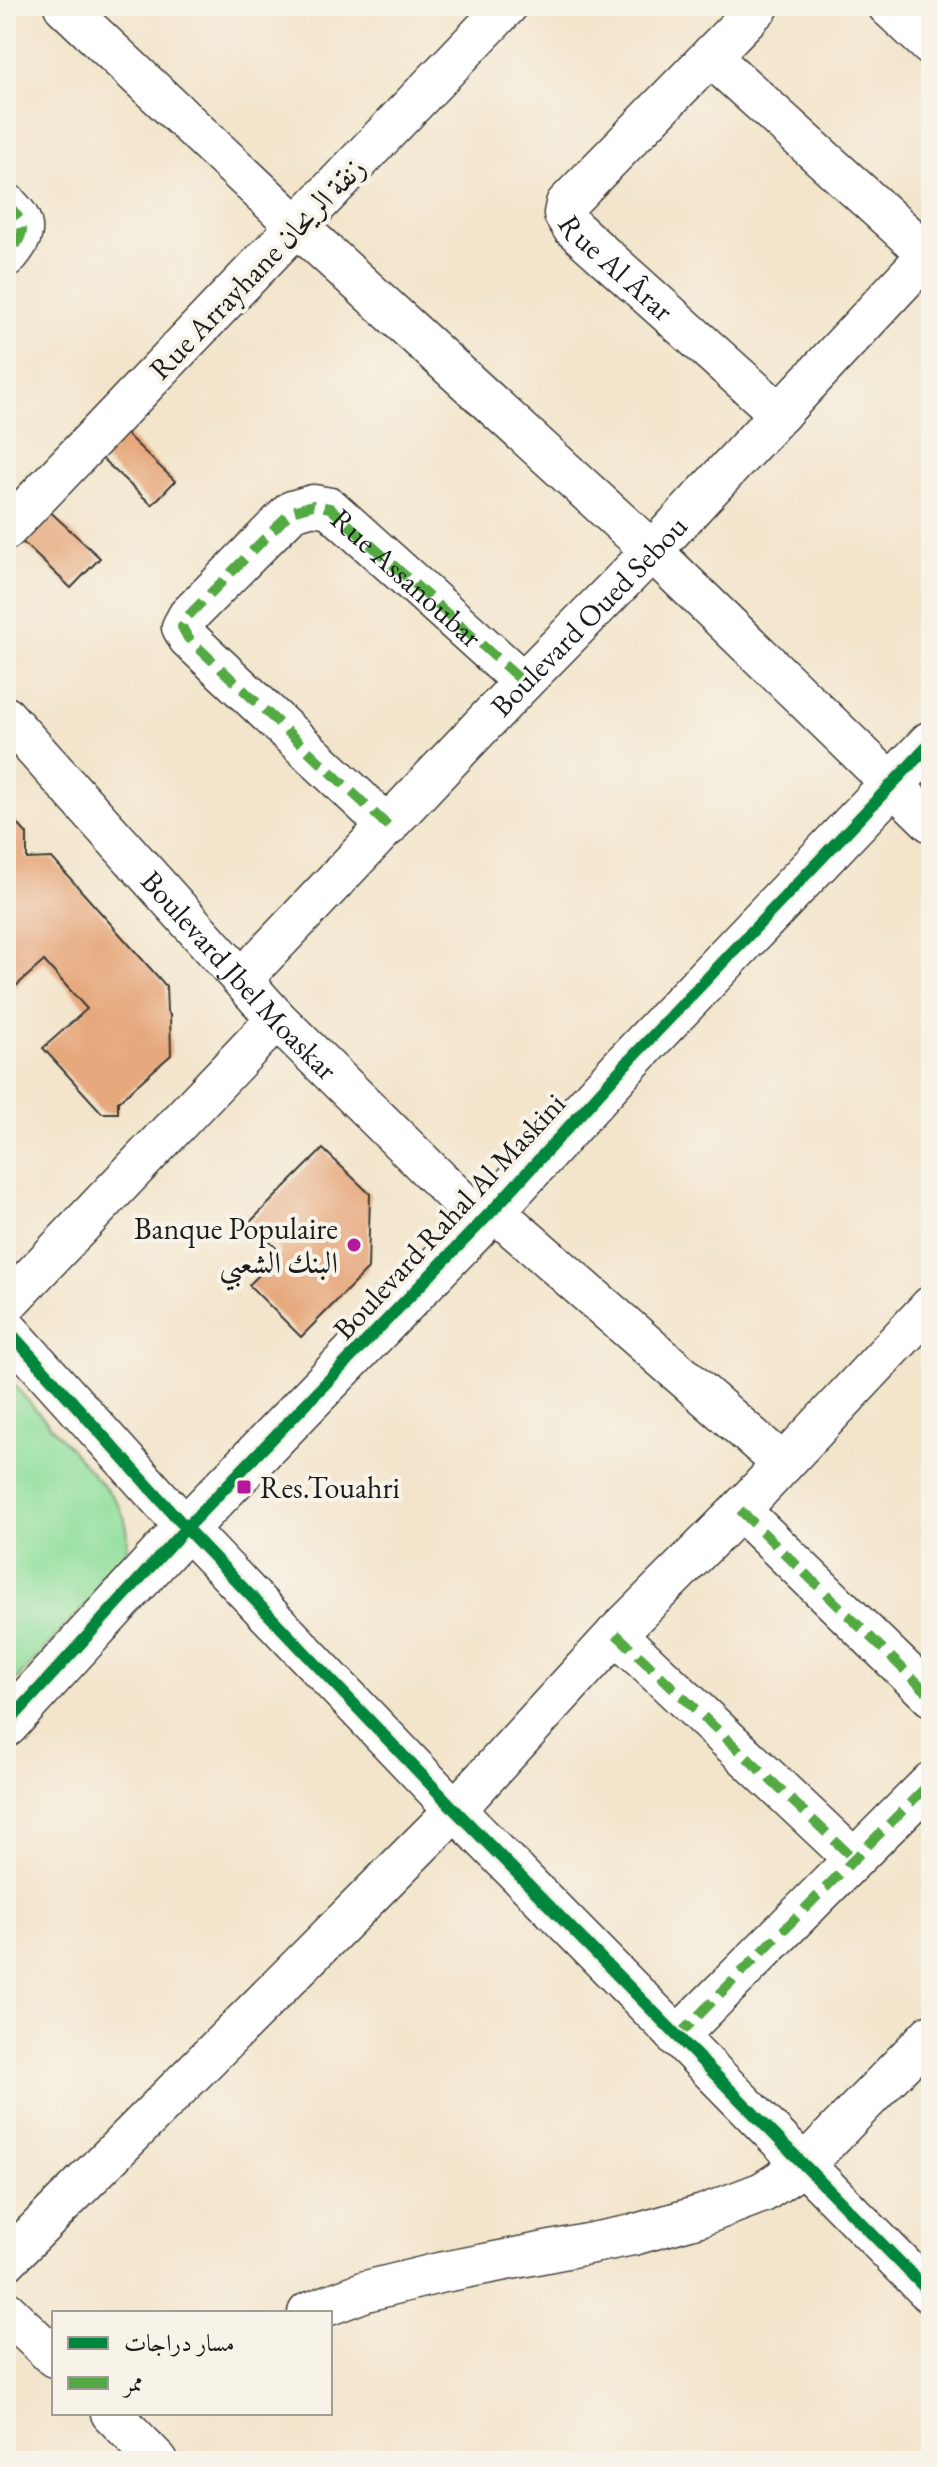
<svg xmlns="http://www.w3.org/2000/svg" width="937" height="2467" viewBox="0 0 937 2467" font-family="'EB Garamond',Amiri,serif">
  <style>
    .green { fill: #90df9d; stroke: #567e5c; stroke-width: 2 }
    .building { fill: #e6a97e }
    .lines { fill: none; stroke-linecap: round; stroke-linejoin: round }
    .minor-casing { stroke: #3c3a36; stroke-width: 43 }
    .tertiary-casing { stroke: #3c3a36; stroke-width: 47 }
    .minor { stroke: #fff; stroke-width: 40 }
    .tertiary { stroke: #fff; stroke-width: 44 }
    .quiet { stroke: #52a943; stroke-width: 10; stroke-dasharray: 20 10; stroke-linecap: butt }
    .cycleway-casing { stroke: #f7f3e8; stroke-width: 17 }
    .cycleway { stroke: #00873e; stroke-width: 12 }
    .poi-dot { fill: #b5179e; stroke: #f7f3e8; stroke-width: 3 }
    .labels { text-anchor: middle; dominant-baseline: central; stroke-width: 8; stroke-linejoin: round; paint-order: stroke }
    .street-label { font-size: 30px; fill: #1c1c1c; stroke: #f7f3e8 }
    .poi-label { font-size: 30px; fill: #1c1c1c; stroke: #f7f3e8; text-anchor: end }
  </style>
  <rect width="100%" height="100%" fill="#f7f3e8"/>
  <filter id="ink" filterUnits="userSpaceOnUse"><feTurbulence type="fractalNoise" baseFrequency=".0125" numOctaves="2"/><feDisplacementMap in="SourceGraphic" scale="16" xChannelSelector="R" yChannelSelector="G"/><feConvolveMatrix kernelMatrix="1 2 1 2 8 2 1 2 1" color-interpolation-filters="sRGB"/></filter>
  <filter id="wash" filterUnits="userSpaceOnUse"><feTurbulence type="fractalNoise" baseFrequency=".006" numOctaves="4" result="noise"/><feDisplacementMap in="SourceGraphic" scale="32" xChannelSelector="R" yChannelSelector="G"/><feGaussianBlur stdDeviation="1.8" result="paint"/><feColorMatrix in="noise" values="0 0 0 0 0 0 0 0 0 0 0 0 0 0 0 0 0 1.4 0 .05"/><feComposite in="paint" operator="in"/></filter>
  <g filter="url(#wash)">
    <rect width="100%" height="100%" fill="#f3e5cc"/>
    <path class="green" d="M6,1376l108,122c16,23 19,46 5,71l-113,122z"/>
    <g id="blocks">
      <g class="building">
        <path d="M120,428l55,53 -23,24 -56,-52z"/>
        <path d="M43,505l57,53 -29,30 -56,-53z"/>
        <path d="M6,811l21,23v25l25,-1 114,128 1,25 3,4 1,40 -53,47v11h-16l-59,-65 44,-39 -43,-48 -38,34z"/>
        <path d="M323,1149l47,45 -2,75 -67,68 -52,-52 32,-32 -31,-31z"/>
      </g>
    </g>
  </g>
  <g filter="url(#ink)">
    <use href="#blocks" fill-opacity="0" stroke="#3c3a36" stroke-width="2"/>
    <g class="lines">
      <defs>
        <g id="minor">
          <path d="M64,6l233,220 355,325 279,271"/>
          <path id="s1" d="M759,6l-193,198 -2,10 8,13 208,187"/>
          <path d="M888,6l43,40"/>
          <path d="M711,57l217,197"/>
          <path d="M6,203c23,22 20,31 0,55"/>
          <path d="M6,530l501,-524"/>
          <path id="s2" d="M6,717l271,302 205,203"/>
          <path id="s3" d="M388,826l-200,-188 -6,-11 6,-11 104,-105 21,-6 17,3 193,174"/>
          <path id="s4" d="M242,979l281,-297 129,-131 279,-300"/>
          <path d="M493,1210l290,254"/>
          <path d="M6,1304l271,-285"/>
          <path d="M6,1328l180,200 269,282 476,484"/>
          <path d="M740,1510l191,186"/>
          <path d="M616,1634l238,225"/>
          <path d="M677,2037l254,-255"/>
          <path d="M6,2261l449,-451 161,-176 124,-124 191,-204"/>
          <path d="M6,2311l48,46"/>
          <path d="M308,2313l58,-22 73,-18 194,-38 70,-20 60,-23 41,-27 127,-131"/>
          <path d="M111,2413l47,48"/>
        </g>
        <path id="tertiary" d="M6,1725l180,-197 307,-318 131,-144 307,-323"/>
      </defs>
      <use href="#minor" class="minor-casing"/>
      <use href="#tertiary" class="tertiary-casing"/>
      <use href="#minor" class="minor"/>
      <use href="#tertiary" class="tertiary"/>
      <g class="quiet">
        <path d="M6,203c23,22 20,31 0,55"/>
        <path d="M388,826l-200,-188 -6,-11 6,-11 104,-105 21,-6 17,3 193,174"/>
        <path d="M740,1510l191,186"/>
        <path d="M616,1634l238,225"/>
        <path d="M677,2037l254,-255"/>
      </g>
      <defs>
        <g id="cycleway">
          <path d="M6,1328l180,200 269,282 476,484"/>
          <path d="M6,1725l180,-197 307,-318 131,-144 307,-323"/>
        </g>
      </defs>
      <use href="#cycleway" class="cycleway-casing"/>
      <use href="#cycleway" class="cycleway"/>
    </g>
  </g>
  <g class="poi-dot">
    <circle cx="354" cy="1245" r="8"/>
    <rect x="236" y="1479" width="16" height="16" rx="4"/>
  </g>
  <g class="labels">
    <g class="street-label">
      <text stroke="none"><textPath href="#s1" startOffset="362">Rue Al Ârar</textPath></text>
      <text transform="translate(257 268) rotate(-46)">Rue Arrayhane زنقة الريحان</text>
      <text stroke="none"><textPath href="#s3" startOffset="590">Rue Assanoubar</textPath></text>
      <text stroke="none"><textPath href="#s4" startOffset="502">Boulevard Oued Sebou</textPath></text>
      <text stroke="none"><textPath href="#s2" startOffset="348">Boulevard Jbel Moaskar</textPath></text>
      <text transform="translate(449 1216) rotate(-47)">Boulevard Rahal Al Maskini</text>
    </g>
    <g class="poi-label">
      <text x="338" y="1228">Banque Populaire<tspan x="338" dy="34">البنك الشعبي</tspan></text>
      <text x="260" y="1487" text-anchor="start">Res.Touahri</text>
    </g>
  </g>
  <rect width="937" height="2467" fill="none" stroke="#f7f3e8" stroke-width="32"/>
  <rect x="52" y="2311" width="280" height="104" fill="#f7f3e8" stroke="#9f9d96" stroke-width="2"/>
  <rect x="68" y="2337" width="40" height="12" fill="#00873e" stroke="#9f9d96" stroke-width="2"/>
  <text x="124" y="2351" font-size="24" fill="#1c1c1c">مسار دراجات</text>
  <rect x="68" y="2377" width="40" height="12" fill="#52a943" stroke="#9f9d96" stroke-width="2"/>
  <text x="124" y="2391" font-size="24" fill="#1c1c1c">ممر</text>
</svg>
